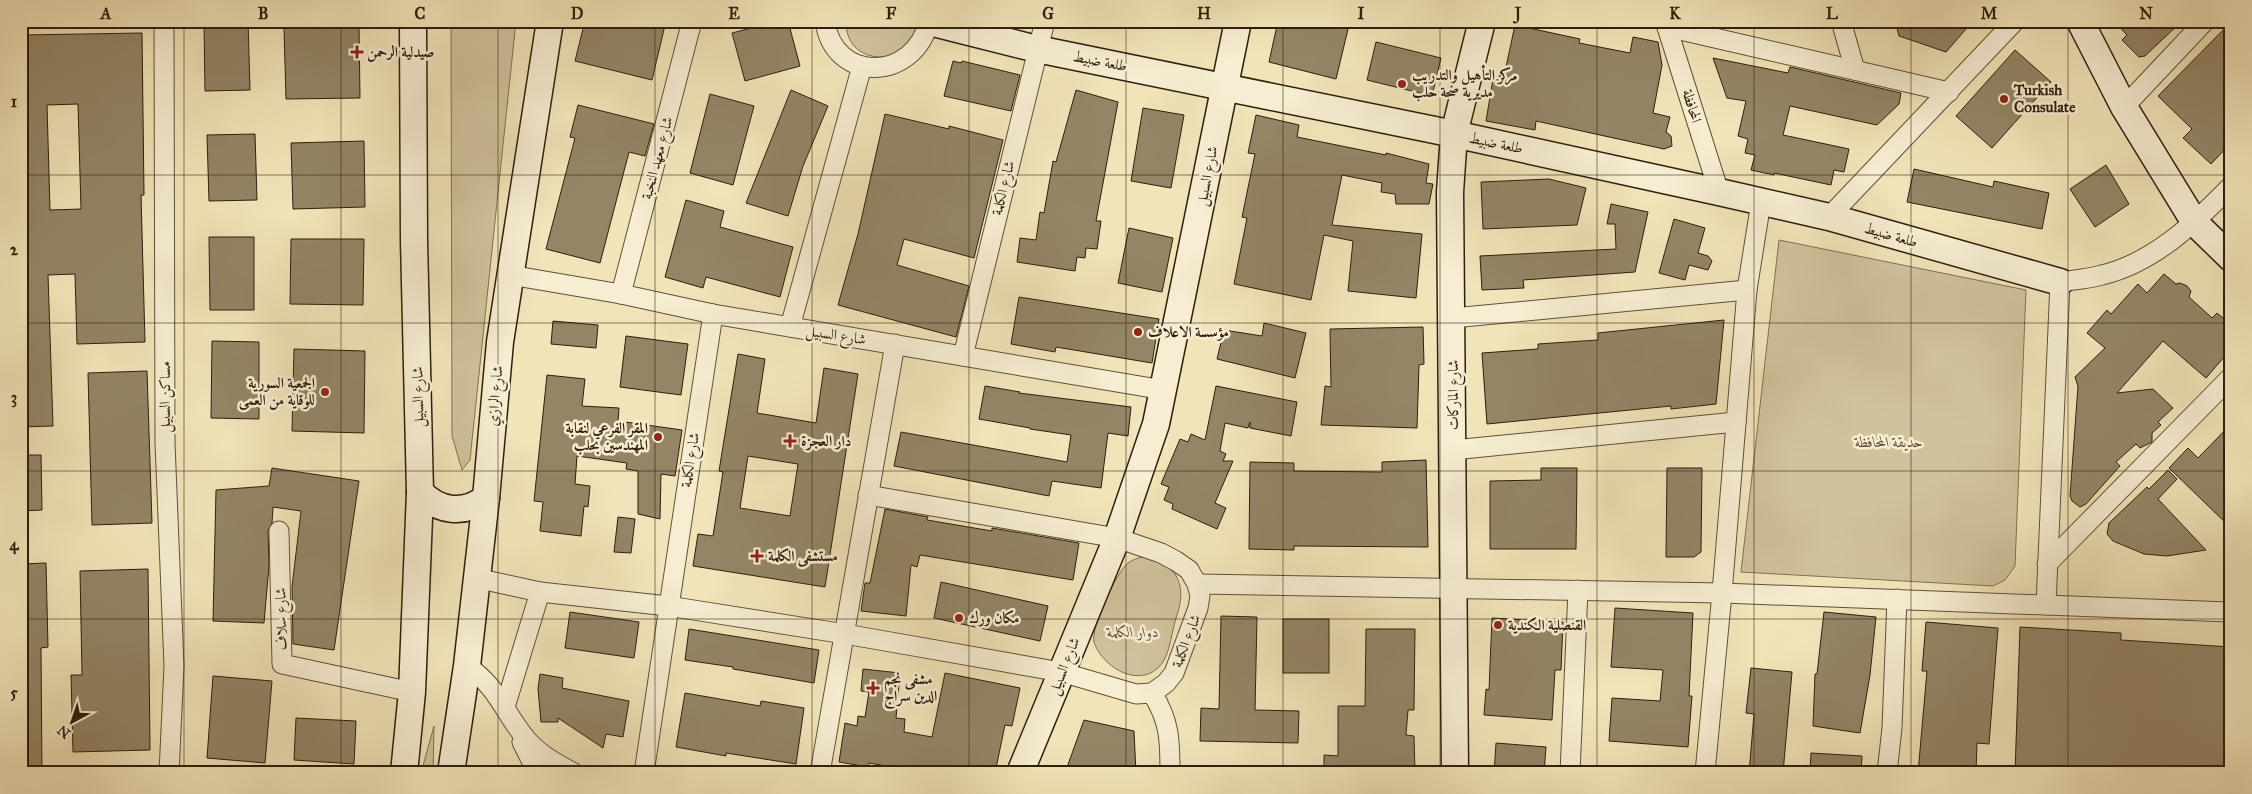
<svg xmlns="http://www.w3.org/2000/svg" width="2252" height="794" viewBox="0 0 2252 794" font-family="'IM FELL Great Primer',Amiri,serif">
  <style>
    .green { fill: #d0c29c; stroke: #7f7054 }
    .building { fill: #938566; stroke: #2e1e0c; fill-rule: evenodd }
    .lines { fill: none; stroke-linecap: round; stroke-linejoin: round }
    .street-casing { stroke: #5f5037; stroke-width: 21 }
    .secondary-casing { stroke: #2e1e0c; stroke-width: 29 }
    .street { stroke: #f6edd2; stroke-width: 19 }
    .secondary { stroke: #f6edd2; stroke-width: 26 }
    .grid { fill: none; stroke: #2e1e0c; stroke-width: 1; stroke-opacity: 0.55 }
    .poi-dot { fill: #8f2418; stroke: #f6edd2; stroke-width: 2 }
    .labels { text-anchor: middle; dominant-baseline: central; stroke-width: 5; stroke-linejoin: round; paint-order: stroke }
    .poi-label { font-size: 15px; font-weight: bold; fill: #2e1e0c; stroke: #f6edd2; text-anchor: start }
    .street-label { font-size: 15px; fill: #2e1e0c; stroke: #f6edd2 }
    .park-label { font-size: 15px; font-style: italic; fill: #5f4f37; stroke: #f6edd2 }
    .neatline { fill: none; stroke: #2e1e0c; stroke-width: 2 }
    .grid-label { font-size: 16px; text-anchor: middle; font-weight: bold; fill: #2e1e0c }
  </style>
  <rect width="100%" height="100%" fill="#f1e4b9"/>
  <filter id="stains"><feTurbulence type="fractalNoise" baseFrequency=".004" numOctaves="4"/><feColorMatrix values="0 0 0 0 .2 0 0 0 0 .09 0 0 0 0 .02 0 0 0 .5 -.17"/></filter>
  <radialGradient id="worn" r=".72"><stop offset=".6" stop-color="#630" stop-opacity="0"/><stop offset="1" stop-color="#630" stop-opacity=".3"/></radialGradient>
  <g class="green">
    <path d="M451,21h65l-46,439 -8,10 -10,-34z"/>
    <path d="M846,21h70c4,45 -71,51 -70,0z"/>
    <path d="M1779,240l247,50 -11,276 -10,14 -12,6 -252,-14z"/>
    <path d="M1157,555c24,20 29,34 19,63 -4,13 -6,33 -13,44 -20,29 -60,7 -69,-20 -4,-12 23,-71 34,-79 8,-6 19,-7 29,-8z"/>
    <path d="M434,726l-1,47h-12z"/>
  </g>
  <g class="building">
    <path d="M204,21h44l2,69 -45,1z"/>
    <path d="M585,21h81l-14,59 -77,-19z"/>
    <path d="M778,21h10l12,45 -55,15 -13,-48z"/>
    <path d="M1278,21h72l-14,58 -67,-17z"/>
    <path d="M1895,21h78l-27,31 -47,-16z"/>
    <path d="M2114,21h68l-37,35 -6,1 -17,-17 5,-5z"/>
    <path d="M2231,22v121l-20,21 -28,-26 9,-9 -34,-33z"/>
    <path d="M1515,25l65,14 -1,4 51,10 3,-16 25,5 4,23 -9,48 17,4 -4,15 5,4 1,10 -8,3 -128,-28 -1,9 -49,-9 7,-42 10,2z"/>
    <path d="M359,26l1,72 -74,1 -2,-71z"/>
    <path d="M142,33l2,162h-3l4,147 -68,2 -2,-70 -27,1 5,151 -32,1v-392zM78,104l3,105 -31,1 -3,-105z"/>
    <path d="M1376,42l65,16 -9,38 -65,-16z"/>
    <path d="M2015,50l36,32 -59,66 -36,-32z"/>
    <path d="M1713,58l75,15 2,-6 111,26 -2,11 -22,21 -87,-19 -7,29 66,14 -5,23 -10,-2 -3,15 -57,-12v2l-23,-5 4,-15 -10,-2 3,-14 -10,-3 8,-35 -19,-3z"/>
    <path d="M953,61l8,2 1,-2 58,14 -9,36 -67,-15z"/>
    <path d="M791,90l37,16 -25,60 -15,50 -42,-13z"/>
    <path d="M1076,90l42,12 -22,119h5l-4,28 -11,-1 -1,10 -8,-1 -2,14 -58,-9 3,-24 16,2 4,-28 4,1 9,-52 3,1z"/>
    <path d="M710,94l44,12 -21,79 -43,-12z"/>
    <path d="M578,105l76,19 -9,32 -16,-4 -29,111 -54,-14 29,-111 -5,-1z"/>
    <path d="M1143,108l41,7 -13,73 -40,-7z"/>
    <path d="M885,114l64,15v-3l54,14 -29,118 -70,-19 -7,26 72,21 -13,51 -118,-32 20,-71z"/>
    <path d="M1256,115l43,10 -2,12 89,18v-2l43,11 -3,19 7,1 -4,20h-33l-1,-10 -14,-2 1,-9 -40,-8 -10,50 90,9 -6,64 -68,-7 5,-50 -29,-6 -13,65 -77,-16 13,-66 -5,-1 13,-63 -7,-1z"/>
    <path d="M255,134l2,66 -48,1 -2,-66z"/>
    <path d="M364,141l1,66 -72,2 -2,-66z"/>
    <path d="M2106,165l23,39 -34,23 -25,-38z"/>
    <path d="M1914,169l79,18 1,-6 55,12 -7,36 -135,-27z"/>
    <path d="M1549,179l37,9 -9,37 -94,4 -2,-47z"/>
    <path d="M686,200l38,11 -4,16 73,20 -13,50 -74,-20 -3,11 -38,-11z"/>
    <path d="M1611,204l37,8 -13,60 -112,8 1,8 -42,2 -2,-34 136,-7 -1,-25h-8z"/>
    <path d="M1674,219l31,9 -7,25 10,3 4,5 -4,9 -19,-5 -4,15 -26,-7z"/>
    <path d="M1129,228l44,10 -11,54 -44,-9z"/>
    <path d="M209,237h45v73h-44z"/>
    <path d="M291,239h73l-1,66 -73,-1z"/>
    <path d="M2164,274l12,10 4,-1 7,3 4,5 -2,6 23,21 5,-5 14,12v24l-25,29 -43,-37 -46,52 36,-4 20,19 -15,14 3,3 -9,8v9l-12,6 -4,-4 -20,18 4,4 -34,38 -6,3 -8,-6 -2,-5 8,-110 -3,-9 30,-29 -18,-15 20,-23 4,4 27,-30 9,9z"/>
    <path d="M1019,297l140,22 -7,44 -96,-16 -1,5 -44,-8z"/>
    <path d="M1724,320l-8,84 -45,5v-3l-184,18 -5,-71 56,-4v-5l60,-4v-7z"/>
    <path d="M553,321l45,4 -2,23 -45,-4z"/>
    <path d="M1264,323l42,10 -11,45 -78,-19 7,-29 38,6z"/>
    <path d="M1423,327l1,37 -5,1 -2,63 -96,-3 4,-39 6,1 -1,-58z"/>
    <path d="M626,336l62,8 -7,51 -61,-8z"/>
    <path d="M212,341l47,1v77l-48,-1z"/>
    <path d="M294,349l71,2 -1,82 -72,-2z"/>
    <path d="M738,354l27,5 -8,54 59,10 8,-55 34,6 -33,213 -132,-21 5,-32 15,2 10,-64 -4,-1zM748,456l50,8 -8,52 -50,-8z"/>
    <path d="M147,371l5,152 -60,2 -4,-152z"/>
    <path d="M547,375l38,4 -3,27 37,2 -1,13 64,9 -7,46 -14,-2 -1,45 -22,-5v-43l-12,-2 1,-6 -50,-7 -2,28 15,2 -2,21 -4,-1 -3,30 -41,-5 3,-29 -9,-1z"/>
    <path d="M985,386l35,6 -1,1 112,14 -3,29 -20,-3 -7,55 -49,-7 -3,15 -155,-30 7,-34 166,30 4,-27 -41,-6v-1l-51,-9z"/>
    <path d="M1216,386l81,16 -6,34 -41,-8v-6l-2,6 -23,-5 -5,28 6,3 -3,7h10l-18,42 11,5 -9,21 -45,-20 1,-5 -9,-4 5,-13 -8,-3 19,-45 8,3 3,-8 14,6z"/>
    <path d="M2231,424v104l-62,-60 19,-20 10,10z"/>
    <path d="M21,455h20l1,55 -21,1z"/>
    <path d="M1426,460l2,87 -134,-1v4l-45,-1 1,-87 44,1v8l88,1v-10z"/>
    <path d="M272,468l87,13 -25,169 -41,-6 -1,-57 9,-76 -28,-4 -1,16 -4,8 1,35 -5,57 -51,-2 3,-131 53,-4z"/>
    <path d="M1541,468h36l-1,81h-86v-68l51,-1z"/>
    <path d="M1667,468h35l-1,84 -7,5h-28z"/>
    <path d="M2168,470l9,9 -19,20 48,51 -39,6 -23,-2 -31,-13 -6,-7 2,-11 38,-36 2,2z"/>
    <path d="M885,509l43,8 -1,3 65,11v-3l87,15 -6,37 -153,-25 -3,12 -6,-2 -5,51 -45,-5 4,-28h5z"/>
    <path d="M618,517l17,2 -4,34 -17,-1z"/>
    <path d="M46,563l2,84 -7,1 1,125h-21v-209z"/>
    <path d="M148,569l2,181 -77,2 -2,-77h11l-2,-104z"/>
    <path d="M941,582l107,24 -8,35 -106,-23z"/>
    <path d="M1615,608l78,5 -4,83h3l-4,51 -79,-6 3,-43 48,3 3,-31 -52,-3z"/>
    <path d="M570,612l69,10 -5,36 -69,-10z"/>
    <path d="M1824,612l52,5 -6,58 -10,58 -47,-7 2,-52h2z"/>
    <path d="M1221,616l36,1 -2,93 44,1 -1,32 -98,-2 1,-33 18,1z"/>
    <path d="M1492,618l71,4 -2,48h-6l-3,50 -68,-5 2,-26 3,1z"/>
    <rect x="1283" y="619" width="46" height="54"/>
    <path d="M1926,622l72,6 -9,116 -12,-1 -1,30h-58l9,-102h-5z"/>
    <path d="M2020,627l101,6v7l110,7v126h-216z"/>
    <path d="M689,629l130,21 -5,33 -81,-14v-2l-48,-7z"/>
    <path d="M1366,629h49l-1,81h-6l-2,25 8,1 1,37h-91v-18l14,1v-50h27z"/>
    <path d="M1751,668l41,4 -9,101h-34l5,-59 -8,-1z"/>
    <path d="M863,669l37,4 -4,45 9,1 -1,13 28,5 13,-64 75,15 -8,38 -7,-1 -10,48h-13l-25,-6 -1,6h-4l-43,-7 -1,4 -39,-7 -1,4 -29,-5 6,-39 12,3 1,-10 7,1 4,-25 -8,-1z"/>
    <path d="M540,674l23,4 -1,10 67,13 -6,36 -17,-3 -3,14 -45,-30v4h-17l-3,-33z"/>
    <path d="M213,676l59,5 -7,82 -58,-5z"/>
    <path d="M685,693l75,13 1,-5 43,7 -8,56 -70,-11v3l-50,-9z"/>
    <path d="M296,718l60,3 -2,43 -60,-4z"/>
    <path d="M1084,720l50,11 2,42h-71z"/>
    <path d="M1496,743l50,4 -2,26h-50z"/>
    <path d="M1811,753l51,3 -1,17h-51z"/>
  </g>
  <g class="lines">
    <defs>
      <g id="street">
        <path d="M164,21l1,422 9,223 -5,107"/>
        <path d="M825,21c8,62 89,62 104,0"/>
        <path d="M1665,21l54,171"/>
        <path d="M1841,21l14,49"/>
        <path d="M1667,27l282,65"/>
        <path d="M2124,107l81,-86"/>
        <path d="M1829,217l186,-196"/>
        <path d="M510,275l111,19 92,20 451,76"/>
        <path d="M621,294l71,-273"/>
        <path d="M1453,318l294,-28"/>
        <path d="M790,327l72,-261"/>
        <path d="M963,356l82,-335"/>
        <path d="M1453,450l283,-28"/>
        <path d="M279,531l3,133 130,28"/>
        <path d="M2047,564l184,-187"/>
        <path d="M476,578l64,14 128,14 177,28 216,38 75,22 16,-1 14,-10 8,-10 24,-65 2,-12 -3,-12 -8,-14 -13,-9 -15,-8 -44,-15 -249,-43"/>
        <path d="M1197,584l525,9 507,19"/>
        <path d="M2046,605l14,-323c13,-2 28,-3 42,-7 51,-12 93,-52 129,-89"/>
        <path d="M467,666c32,22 37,47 60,74 13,15 30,24 47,33"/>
        <path d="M1152,693c18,28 18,48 18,80"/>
        <path d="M505,707l35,-115"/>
        <path d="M522,742l10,20 9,11"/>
        <path d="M644,773l69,-459"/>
        <path d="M820,773l75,-429"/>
        <path d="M1570,773l8,-183"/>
        <path d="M1705,773l17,-180 25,-303 14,-88"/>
        <path d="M1887,773l5,-45 5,-129"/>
      </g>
      <g id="secondary">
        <path d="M2080,21l44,86 71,116 36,35"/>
        <path d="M929,22l108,27 417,85 265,58 110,25 231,65"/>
        <path d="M420,492c19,20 44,23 66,6"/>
        <path d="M404,773l8,-81 8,-200 -6,-251 -1,-220"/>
        <path d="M451,773l16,-107 19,-168 14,-156 50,-321"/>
        <path d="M1020,773l97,-235 39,-114 82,-403"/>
        <path d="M1455,773l-5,-581 4,-58 28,-113"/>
      </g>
    </defs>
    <use href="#street" class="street-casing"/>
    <use href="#secondary" class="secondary-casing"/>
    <use href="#street" class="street"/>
    <use href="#secondary" class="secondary"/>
  </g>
  <path class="grid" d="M184,21v752M341,21v752M498,21v752M655,21v752M812,21v752M969,21v752M1126,21v752M1283,21v752M1440,21v752M1597,21v752M1754,21v752M1911,21v752M2068,21v752M21,175h2210M21,323h2210M21,471h2210M21,619h2210"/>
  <g class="poi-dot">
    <path d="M354.5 44.5h5v5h5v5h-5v5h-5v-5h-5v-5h5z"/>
    <circle cx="1402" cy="84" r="5"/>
    <circle cx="2004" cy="99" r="5"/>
    <circle cx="1138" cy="332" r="5"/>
    <circle cx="325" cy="392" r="5"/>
    <circle cx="658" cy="437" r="5"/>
    <path d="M787.5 433.5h5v5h5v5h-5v5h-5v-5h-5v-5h5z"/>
    <path d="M754.5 548.5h5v5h5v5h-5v5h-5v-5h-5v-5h5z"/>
    <circle cx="959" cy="618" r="5"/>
    <circle cx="1498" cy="625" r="5"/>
    <path d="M870.5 680.5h5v5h5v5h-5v5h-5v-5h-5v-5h5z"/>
  </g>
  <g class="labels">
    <g class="poi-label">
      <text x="367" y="52">صيدلية الرحمن</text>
      <text x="1412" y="75">مركز التأهيل والتدريب<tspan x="1412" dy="17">مديرية صحة حلب</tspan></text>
      <text x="2014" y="90">Turkish<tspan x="2014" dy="17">Consulate</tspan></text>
      <text x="1148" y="332">مؤسسة الاعلاف</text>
      <text x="315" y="383" text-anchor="end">الجمعية السورية<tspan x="315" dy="17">للوقاية من العمى</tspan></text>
      <text x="648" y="428" text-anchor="end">المقر الفرعي لنقابة<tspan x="648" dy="17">المهندسين بحلب</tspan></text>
      <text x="801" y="441">دار العجزة</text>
      <text x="768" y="556">مستشفى الكلمة</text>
      <text x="969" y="618">مكان ورك</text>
      <text x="1508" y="625">القنصلية الكندية</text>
      <text x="884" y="679">مشفى نجم<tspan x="884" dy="17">الدين سراج</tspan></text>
    </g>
    <g class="street-label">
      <text transform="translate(1100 61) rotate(11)">طلعة ضبيط</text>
      <text transform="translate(1692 106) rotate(73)">المحافظة</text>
      <text transform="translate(1496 143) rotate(12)">طلعة ضبيط</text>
      <text transform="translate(657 158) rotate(-75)">شارع معهد النخبة</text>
      <text transform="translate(1207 176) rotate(-79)">شارع السبيل</text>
      <text transform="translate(1003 188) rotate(-76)">شارع الكلمة</text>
      <text transform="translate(1891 235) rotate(16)">طلعة ضبيط</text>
      <text transform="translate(836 335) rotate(9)">شارع السبيل</text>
      <text transform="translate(1453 395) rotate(-90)">شارع الماركات</text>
      <text transform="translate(495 396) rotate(-85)">شارع الرازي</text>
      <text transform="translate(165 397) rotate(-90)">مساكن السبيل</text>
      <text transform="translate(418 397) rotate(-91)">شارع السبيل</text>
      <text transform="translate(690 460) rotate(-81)">شارع الكلمة</text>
      <text transform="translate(281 619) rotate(-91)">شارع سلاف</text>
      <text transform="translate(1186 641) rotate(-69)">شارع الكلمة</text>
      <text transform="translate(1064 666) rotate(-68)">شارع السبيل</text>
    </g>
    <g class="park-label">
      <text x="1889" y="442">حديقة المحافظة</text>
      <text x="1133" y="632">دوار الكلمة</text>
    </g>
  </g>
  <rect width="2252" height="794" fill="none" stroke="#f1e4b9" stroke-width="55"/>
  <g transform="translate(72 722) rotate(220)" stroke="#f6edd2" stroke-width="4" paint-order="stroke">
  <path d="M0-4L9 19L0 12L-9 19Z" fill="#2e1e0c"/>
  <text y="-8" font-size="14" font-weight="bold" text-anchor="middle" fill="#2e1e0c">N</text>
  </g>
  <rect x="28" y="28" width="2196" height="738" class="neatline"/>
  <g class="grid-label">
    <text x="106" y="19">A</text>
    <text x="263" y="19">B</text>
    <text x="420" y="19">C</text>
    <text x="577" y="19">D</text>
    <text x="734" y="19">E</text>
    <text x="891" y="19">F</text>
    <text x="1048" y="19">G</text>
    <text x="1204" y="19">H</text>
    <text x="1361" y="19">I</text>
    <text x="1518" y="19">J</text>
    <text x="1675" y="19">K</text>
    <text x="1832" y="19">L</text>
    <text x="1989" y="19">M</text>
    <text x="2146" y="19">N</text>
    <text x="14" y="107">1</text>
    <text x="14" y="255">2</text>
    <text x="14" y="403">3</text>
    <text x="14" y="550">4</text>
    <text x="14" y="698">5</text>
  </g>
  <rect width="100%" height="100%" filter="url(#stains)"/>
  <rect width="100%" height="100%" fill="url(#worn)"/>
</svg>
